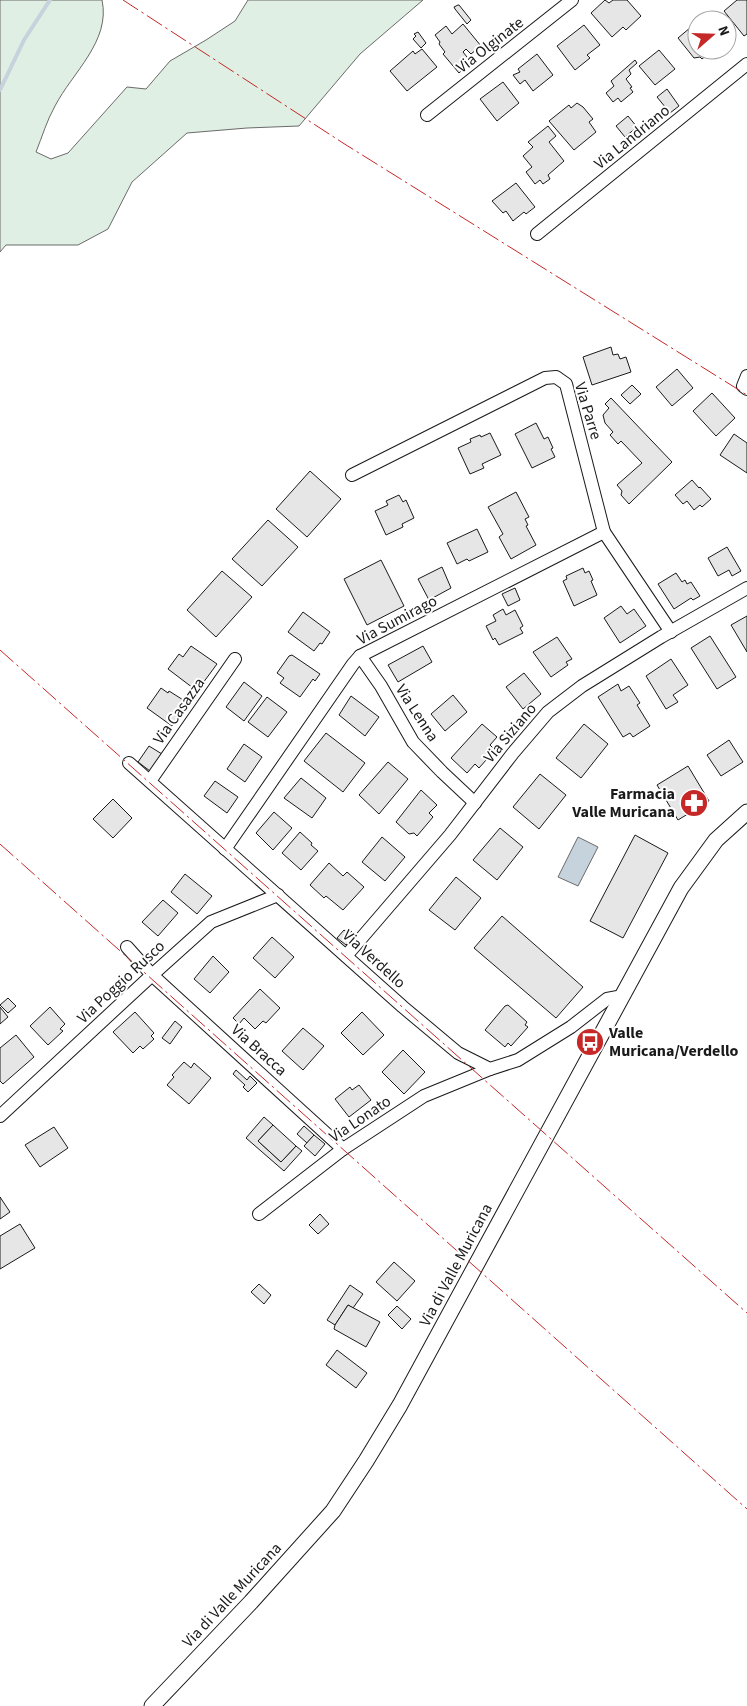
<svg xmlns="http://www.w3.org/2000/svg" width="747" height="1706" viewBox="0 0 747 1706" font-family="'Source Sans 3',sans-serif">
  <style>
    .green { fill: #e0efe3; stroke: #6a6a6a }
    .water { fill: #c6d2dc; stroke: #6a6a6a }
    .lines { fill: none; stroke-linecap: round; stroke-linejoin: round }
    .stream { stroke: #c6d2dc; stroke-width: 4 }
    .building { fill: #e6e6e6; stroke: #1a1a1a }
    .minor-casing { stroke: #1a1a1a; stroke-width: 14 }
    .tertiary-casing { stroke: #1a1a1a; stroke-width: 17 }
    .minor { stroke: #fff; stroke-width: 12 }
    .tertiary { stroke: #fff; stroke-width: 15 }
    .power { stroke: #c62828; stroke-width: 1; stroke-dasharray: 18 4 2.5 4; stroke-linecap: butt }
    .labels { text-anchor: middle; dominant-baseline: central; stroke-width: 4; stroke-linejoin: round; paint-order: stroke }
    .street-label { font-size: 16px; fill: #1a1a1a; stroke: #fff }
    .poi-label { font-size: 16px; font-weight: bold; fill: #1a1a1a; stroke: #fff; text-anchor: end }
  </style>
  <rect width="100%" height="100%" fill="#fff"/>
  <path class="green" d="M0,0h102c9,41 -30,73 -47,106 -8,14 -13,31 -19,46l15,7 17,-6 59,-66 19,2 24,-28 36,-21 29,-19 13,-21h175l-63,54 -61,72 -52,2 -60,5 -55,49 -24,47 -30,16h-72l-6,7z"/>
  <path class="water" d="M578,837l20,10 -20,39 -20,-9z"/>
  <g class="lines">
    <path class="stream" d="M0,90l24,-50 26,-40"/>
  </g>
  <g class="building">
    <path d="M605,0l4,3 4,-3h14l14,16 -15,14 -3,-3 -11,10 -21,-24z"/>
    <path d="M737,0h10v34l-3,2 -20,-25z"/>
    <path d="M458,5h1l12,15 -4,4 -12,-15 -1,-2z"/>
    <path d="M697,22v28h16l-11,9 -2,-2 -6,1 -16,-20z"/>
    <path d="M463,24l18,22 -10,8 -5,-5 -3,3 8,10 -12,11 -16,-19 2,-2 -6,-8 1,-2 -5,-7 11,-9 6,8z"/>
    <path d="M584,25l16,20 -13,10 3,3 -15,12 -18,-24z"/>
    <path d="M418,32l8,11 -5,5 -8,-9 3,-3 -2,-2z"/>
    <path d="M422,49l15,18 -30,24 -17,-20 23,-20 2,3z"/>
    <path d="M659,50l16,19 -20,16 -16,-19z"/>
    <path d="M537,54l16,21 -20,16 -8,-11 -5,4 -7,-9 7,-3 -2,-3z"/>
    <path d="M635,60l2,3 -8,7 2,4 -5,5 6,8 -2,1 3,4 -12,10 -3,-4 -5,4 -7,-9 8,-7 -3,-5z"/>
    <path d="M503,82l16,21 -22,18 -17,-22z"/>
    <path d="M667,89l12,17 -9,7 -13,-16z"/>
    <path d="M577,103l6,4 10,12 -4,3 7,10 -22,18 -25,-29 20,-16 2,3z"/>
    <path d="M628,116l9,11 -12,10 -9,-11z"/>
    <path d="M548,126l8,10 -7,6 15,19 -16,14 2,4 -7,5 -3,-4 -5,4 -9,-12 6,-5 -9,-11 10,-9 -5,-5z"/>
    <path d="M516,183l19,24 -9,7 -2,-2 -11,9 -7,-10 -3,2 -11,-12z"/>
    <path d="M611,347l2,8 5,-1 2,5 6,-2 5,15 -39,13 -9,-28z"/>
    <path d="M677,369l16,19 -21,18 -16,-19z"/>
    <path d="M632,385l9,9 -11,10 -9,-9z"/>
    <path d="M712,393l23,25 -19,18 -23,-25z"/>
    <path d="M611,398l61,64 -43,42 -8,-9 1,-4 -5,-6 25,-22 -21,-22 -3,3 -8,-9 3,-3 -8,-9 -2,-8 6,-7 -4,-4z"/>
    <path d="M536,423l8,16 4,-2 5,11 -2,1 4,8 -23,11 -17,-34z"/>
    <path d="M490,433l11,22 -19,9 2,4 -14,6 -12,-26 13,-6 -1,-3 10,-4 1,2z"/>
    <path d="M734,434l13,9v30l-27,-18z"/>
    <path d="M310,471l31,28 -34,38 -31,-28z"/>
    <path d="M692,480l7,8 1,-1 11,12 -9,8 -2,-2 -6,5 -7,-9 -4,3 -8,-9z"/>
    <path d="M516,492l13,25 -4,2 3,6 -2,1 10,19 -25,14 -12,-22 4,-3 -15,-27z"/>
    <path d="M399,495l4,7 3,-2 8,18 -12,6 1,3 -17,8 -11,-24 13,-6 -2,-4z"/>
    <path d="M268,520l30,27 -36,39 -30,-27z"/>
    <path d="M477,529l11,23 -19,9 -2,-2 -10,5 -10,-21z"/>
    <path d="M727,547l14,24 -9,5 -3,-6 -11,6 -10,-18z"/>
    <path d="M381,560l23,46 -37,19 -23,-46z"/>
    <path d="M442,567l9,21 -22,12 -11,-21z"/>
    <path d="M583,568l2,5 4,-2 4,9 -2,1 6,14 -23,11 -11,-25 4,-2 -1,-3z"/>
    <path d="M222,571l30,26 -36,40 -29,-27z"/>
    <path d="M676,573l6,9 3,-2 2,4 4,-2 9,14 -7,4 -2,-2 -17,11 -16,-25z"/>
    <path d="M515,588l5,12 -12,6 -6,-12z"/>
    <path d="M621,606l6,8 7,-5 12,17 -26,17 -16,-25z"/>
    <path d="M503,609l3,6 9,-5 8,16 -3,2 3,5 -24,12 -4,-7 -2,2 -7,-14 10,-5 -3,-6z"/>
    <path d="M303,612l27,20 -8,12 -2,-1 -6,8 -26,-19z"/>
    <path d="M747,616v36l-16,-27z"/>
    <path d="M710,636l26,41 -19,12 -26,-41z"/>
    <path d="M557,637l15,22 -6,3 2,3 -17,12 -18,-25z"/>
    <path d="M191,646l26,18 -20,27 -29,-22 11,-15 4,3z"/>
    <path d="M423,646l9,16 -34,20 -10,-17z"/>
    <path d="M292,655l28,19 -5,7 -2,-2 -13,18 -20,-14 4,-5 -7,-5 12,-17z"/>
    <path d="M671,659l17,26 -15,10 5,7 -12,7 -20,-33z"/>
    <path d="M524,673l17,21 -18,15 -17,-22z"/>
    <path d="M244,682l18,14 -18,25 -18,-14z"/>
    <path d="M618,684l3,7 8,-5 11,17 -3,2 13,21 -17,11 -3,-4 -7,4 -25,-40z"/>
    <path d="M161,688l7,5 1,-2 19,12 -16,23 -25,-18z"/>
    <path d="M453,695l14,17 -22,19 -14,-17z"/>
    <path d="M351,696l28,21 -14,19 -26,-21z"/>
    <path d="M267,697l20,15 -19,25 -20,-15z"/>
    <path d="M482,724l15,13 -7,8 5,5 -16,18 -4,-4 -8,9 -16,-15z"/>
    <path d="M584,724l24,20 -27,34 -25,-20z"/>
    <path d="M326,733l39,30 -22,29 -39,-31z"/>
    <path d="M729,740l14,22 -22,14 -14,-21z"/>
    <path d="M244,744l18,13 -17,25 -18,-13z"/>
    <path d="M149,746l13,8 -12,17 -12,-9z"/>
    <path d="M388,762l20,17 -29,35 -20,-19z"/>
    <path d="M688,766l21,35 -31,19 -21,-35z"/>
    <path d="M540,774l26,21 -27,34 -26,-22z"/>
    <path d="M301,778l25,20 -14,20 -28,-20z"/>
    <path d="M215,781l23,16 -11,16 -23,-17z"/>
    <path d="M421,790l16,15 -8,8 4,4 -16,19 -3,-3 -5,1 -13,-12z"/>
    <path d="M113,799l19,19 -19,20 -20,-19z"/>
    <path d="M274,812l18,16 -19,22 -17,-17z"/>
    <path d="M500,828l23,19 -26,33 -24,-20z"/>
    <path d="M300,832l12,11 -1,2 7,6 -17,19 -19,-17z"/>
    <path d="M635,835l33,18 -45,85 -33,-17z"/>
    <path d="M382,837l23,20 -20,24 -23,-19z"/>
    <path d="M329,863l14,13 4,-4 17,15 -21,23 -17,-14 -2,2 -14,-13z"/>
    <path d="M185,874l27,22 -15,18 -26,-22z"/>
    <path d="M456,877l25,21 -26,32 -26,-20z"/>
    <path d="M163,900l15,13 -20,23 -16,-14z"/>
    <path d="M502,916l81,71 -27,31 -82,-70z"/>
    <path d="M344,930l5,4 2,-3 4,4 -9,10 -9,-7z"/>
    <path d="M272,937l22,20 -19,21 -22,-20z"/>
    <path d="M213,956l16,16 -19,21 -16,-14z"/>
    <path d="M260,989l20,19 -14,15 -3,-2 -8,8 -11,-11 -5,6 -6,-6z"/>
    <path d="M8,998l8,8 -8,7 -8,-8z"/>
    <path d="M508,1005l19,17 -2,3 3,2 -17,19 -3,-3 -3,4 -20,-17 20,-24z"/>
    <path d="M0,1007l8,10 -8,7z"/>
    <path d="M50,1007l15,17 -5,5 3,2 -15,14 -18,-19z"/>
    <path d="M135,1012l19,21 -3,3 3,3 -11,10 -3,-3 -7,7 -20,-21z"/>
    <path d="M362,1012l22,23 -21,20 -22,-22z"/>
    <path d="M175,1021l7,6 -12,17 -8,-6z"/>
    <path d="M303,1028l21,18 -21,24 -21,-19z"/>
    <path d="M16,1035l18,22 -31,27 -3,-3v-33z"/>
    <path d="M403,1050l22,22 -21,22 -22,-22z"/>
    <path d="M184,1062l7,6 3,-5 17,15 -22,26 -22,-19 7,-8 -2,-2z"/>
    <path d="M236,1070l11,10 3,-4 7,7 -9,9 -5,-5 2,-2 -12,-11z"/>
    <path d="M359,1085l12,15 -22,17 -14,-18 15,-12 2,3z"/>
    <path d="M264,1117l9,8 -15,16 23,21 15,-16 6,5 -18,20 -38,-33z"/>
    <path d="M273,1125l23,21 -15,16 -23,-21z"/>
    <path d="M304,1126l10,9 -7,8 -10,-9z"/>
    <path d="M54,1127l14,21 -28,19 -15,-22z"/>
    <path d="M314,1135l11,9 -10,12 -11,-10z"/>
    <path d="M0,1197l10,15 -10,7z"/>
    <path d="M320,1214l9,10 -11,10 -9,-9z"/>
    <path d="M20,1224l15,24 -35,21v-33z"/>
    <path d="M394,1262l21,19 -18,20 -21,-19z"/>
    <path d="M259,1284l12,11 -7,9 -13,-12z"/>
    <path d="M350,1285l13,9 -10,14 -5,-3 -13,20 -8,-5z"/>
    <path d="M348,1305l32,17 -14,25 -32,-18 1,-4z"/>
    <path d="M397,1306l14,13 -9,10 -14,-14z"/>
    <path d="M337,1350l30,23 -11,15 -30,-23z"/>
  </g>
  <g class="lines">
    <defs>
      <g id="minor">
        <path d="M427,115l145,-115"/>
        <path d="M537,234l210,-170"/>
        <path d="M747,376l-4,10 4,3"/>
        <path d="M352,475l193,-97 11,-1 10,7 38,148 67,100"/>
        <path d="M360,656l21,30 32,56 29,30 33,31"/>
        <path d="M129,763l274,244 55,46 32,16 28,-9 53,-33 36,-28 16,-3"/>
        <path d="M150,781l85,-122"/>
        <path d="M225,849l128,-185 7,-8 244,-124"/>
        <path d="M127,947l25,28 191,174"/>
        <path d="M346,956l104,-121 63,-82 35,-41 34,-26 79,-49 86,-49"/>
        <path d="M0,1116l152,-141 59,-53 67,-27"/>
        <path d="M259,1214l84,-65 81,-53 66,-27"/>
      </g>
      <path id="tertiary" d="M152,1706l99,-104 82,-91 33,-50 34,-56 281,-517 35,-48 31,-28"/>
    </defs>
    <use href="#minor" class="minor-casing"/>
    <use href="#tertiary" class="tertiary-casing"/>
    <use href="#minor" class="minor"/>
    <use href="#tertiary" class="tertiary"/>
    <g class="power">
      <path d="M123,0l220,143 404,252"/>
      <path d="M0,650l747,663"/>
      <path d="M0,844l747,665"/>
    </g>
  </g>
  <defs>
    <symbol id="pharmacy-disc" viewBox="-11 -11 22 22"><circle r="9.5" fill="#c62828" stroke="#fff"/><path d="M-2-6h4v4h4v4h-4v4h-4v-4h-4v-4h4Z" fill="#fff"/></symbol>
    <symbol id="bus-disc" viewBox="-11 -11 22 22"><circle r="9.5" fill="#c62828" stroke="#fff"/><path d="M-5-6H5V4H4V6H2V4H-2V6H-4V4H-5ZM-3.5-4V0h7V-4ZM-3.5 1.2v1.5H-2V1.2ZM2 1.2v1.5H3.5V1.2Z" fill="#fff"/></symbol>
  </defs>
  <g fill-rule="evenodd">
    <use href="#pharmacy-disc" x="678" y="787" width="32" height="32"/>
    <use href="#bus-disc" x="574" y="1026" width="32" height="32"/>
  </g>
  <g class="labels">
    <g class="street-label">
      <text transform="translate(490 45) rotate(-38)">Via Olginate</text>
      <text transform="translate(632 137) rotate(-39)">Via Landriano</text>
      <text transform="translate(588 411) rotate(73)">Via Parre</text>
      <text transform="translate(397 620) rotate(-28)">Via Sumirago</text>
      <text transform="translate(179 711) rotate(-55)">Via Casazza</text>
      <text transform="translate(417 713) rotate(57)">Via Lenna</text>
      <text transform="translate(510 733) rotate(-50)">Via Siziano</text>
      <text transform="translate(374 959) rotate(42)">Via Verdello</text>
      <text transform="translate(121 982) rotate(-43)">Via Poggio Rusco</text>
      <text transform="translate(259 1050) rotate(42)">Via Bracca</text>
      <text transform="translate(360 1119) rotate(-34)">Via Lonato</text>
      <text transform="translate(456 1265) rotate(-62)">Via di Valle Muricana</text>
      <text transform="translate(232 1595) rotate(-47)">Via di Valle Muricana</text>
    </g>
    <g class="poi-label">
      <text x="675" y="794">Farmacia<tspan x="675" dy="18">Valle Muricana</tspan></text>
      <text x="609" y="1033" text-anchor="start">Valle<tspan x="609" dy="18">Muricana/Verdello</tspan></text>
    </g>
  </g>
  <g transform="translate(712 35) rotate(70)"><circle r="24" fill="#ffffff" stroke="#a3a3a3"/>
  <path d="M0-4L9 19L0 12L-9 19Z" fill="#c62828"/>
  <text y="-8" font-size="14" font-weight="bold" text-anchor="middle" fill="#1a1a1a">N</text>
  </g>
</svg>
